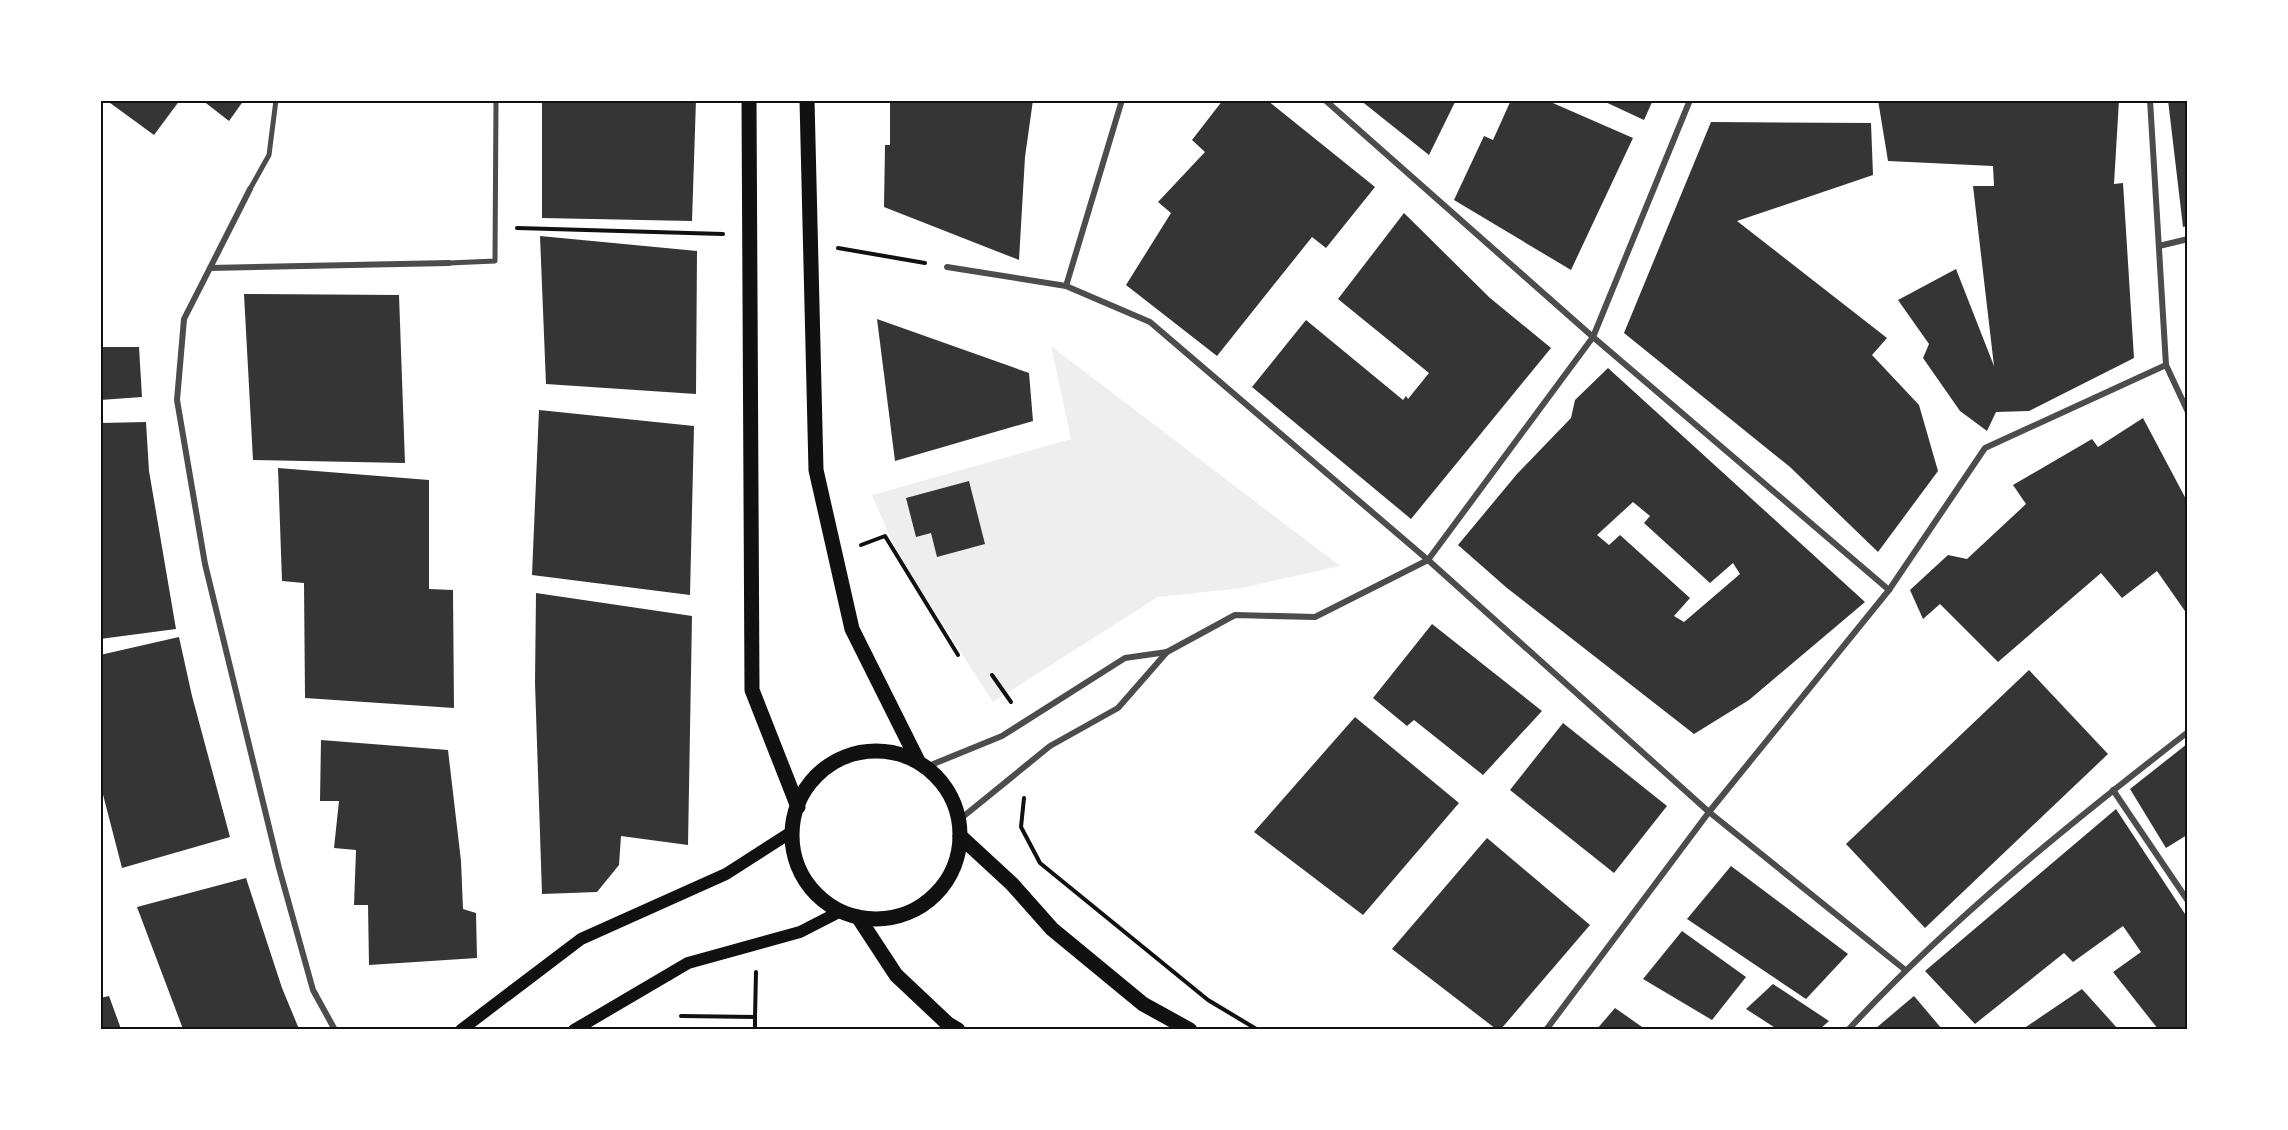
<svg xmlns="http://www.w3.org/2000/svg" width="2288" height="1130" viewBox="0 0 2288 1130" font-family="Cabin,sans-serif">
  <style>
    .green { fill: #eee }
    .building { fill: #353535; fill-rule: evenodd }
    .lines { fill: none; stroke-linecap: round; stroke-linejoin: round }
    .path { stroke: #111; stroke-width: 4 }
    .pedestrian { stroke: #4c4c4c; stroke-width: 5 }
    .minor { stroke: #4c4c4c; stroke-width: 6 }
    .secondary { stroke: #111; stroke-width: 12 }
    .primary { stroke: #111; stroke-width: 15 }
    .neatline { fill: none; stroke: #111; stroke-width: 2 }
  </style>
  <rect width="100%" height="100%" fill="#fff"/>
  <path class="green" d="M1051,346l289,220 -98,22 -84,9 -165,105 -95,-147 -26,-60 199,-56z"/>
  <g class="building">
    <path d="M106,100h74l-26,35z"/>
    <path d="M202,100h42l-15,21z"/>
    <path d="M542,100h154l-4,121 -150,-3z"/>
    <path d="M890,100h143l-8,57 -6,103 -135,-53 1,-62h5z"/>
    <path d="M1223,100h44l108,87 -49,61 -14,-11 -95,119 -91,-71 45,-72 -13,-11 47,-50 -13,-12z"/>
    <path d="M1360,100h96l-27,55z"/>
    <path d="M1511,100h35l87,38 -62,132 -117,-70 30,-64 9,4z"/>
    <path d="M1601,100h52l-9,20z"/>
    <path d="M1878,100h241l-5,84 9,-1 11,175 -105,53 -33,1 -9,19 -27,-20 -37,-53 6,-14 -31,-44 58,-31 38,97 -21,-180h21l-1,-20 -105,-5z"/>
    <path d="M2168,100h19v126l-4,1z"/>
    <path d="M1711,122l160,1 2,52 -136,46 150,117 -15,17 47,50 19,66 -60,81 -88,-85 -166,-134z"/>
    <path d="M1404,213l86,85 61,50 -140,171 -159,-132 54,-67 97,80 3,-4 2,3 21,-26 -91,-74z"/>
    <path d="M540,236l157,15 -1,143 -150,-10z"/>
    <path d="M244,294l155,1 6,168 -152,-3z"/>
    <path d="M877,319l152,54 4,48 -138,40z"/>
    <path d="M100,347h39l3,50 -42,3z"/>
    <path d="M1608,368l257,234 -116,98 -55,34 -187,-146 -49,-43 59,-71 54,-56 4,-18zM1633,502l17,14 -6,7 66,60 23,-20 7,11 -56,48 -10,-6 16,-18 -70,-63 -11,10 -12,-10z"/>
    <path d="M539,410l155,16 -4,169 -158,-20z"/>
    <path d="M2143,418l44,83v113l-30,-43 -35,27 -21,-25 -103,89 -58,-58 -17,15 -13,-29 38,-35 19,4 59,-55 -13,-19 79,-46 6,8z"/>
    <path d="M146,422l3,49 27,158 -76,10v-216z"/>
    <path d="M278,468l151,12v109l24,1 1,118 -149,-10 -1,-115 -22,-2z"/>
    <path d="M969,481l16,63 -48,13 -6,-24 -15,4 -10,-39z"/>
    <path d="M536,593l156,23 -4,229 -67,-9 -2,29 -22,27 -55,2 -7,-211z"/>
    <path d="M1432,624l110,87 -59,64 -69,-55 -7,6 -34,-28z"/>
    <path d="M179,637l13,59 38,141 -108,31 -22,-85v-128z"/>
    <path d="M2029,670l79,84 -183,174 -79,-84z"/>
    <path d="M1355,717l104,86 -96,112 -109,-83z"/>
    <path d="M1563,723l104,83 -53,67 -104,-83z"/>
    <path d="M321,740l127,10 13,111 2,48 13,4 1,45 -108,7 -1,-60h-14l2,-55 -22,-2 5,-47h-19z"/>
    <path d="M2187,744v91l-21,13 -36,-59z"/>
    <path d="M2116,809l71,108v112h-29l-45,-57 28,-20 -18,-26 -50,36 -9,-9 -89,71 -50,-53z"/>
    <path d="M1487,838l103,87 -89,104h-5l-104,-80z"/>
    <path d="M1731,866l117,88 -42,45 -119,-80z"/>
    <path d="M246,878l36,110 17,41h-116l-46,-122z"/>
    <path d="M1682,931l64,46 -34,43 -69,-41z"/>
    <path d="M1773,984l56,37 -9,8h-43l-31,-20z"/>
    <path d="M2082,989l36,40h-95z"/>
    <path d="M109,996l12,33h-21v-31z"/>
    <path d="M1914,996l28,33h-67l7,-6z"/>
    <path d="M1615,1008l30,21h-48z"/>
  </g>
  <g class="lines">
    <g class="path">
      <path d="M517,228l206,6"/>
      <path d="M838,248l87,15"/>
      <path d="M861,545l24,-9 73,119"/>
      <path d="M992,675l19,27"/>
      <path d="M1024,798l-3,29 19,36 168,137 50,30"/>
      <path d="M681,1016l74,1 1,-45"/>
      <path d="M755,1030v-13"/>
    </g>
    <g class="pedestrian">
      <path d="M250,189l19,-34 7,-55"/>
      <path d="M449,263l46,-2 1,-161"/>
    </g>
    <g class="minor">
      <path d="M1325,100l268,237 296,253"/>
      <path d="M2150,100l16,265 22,47"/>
      <path d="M2159,246l29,-7"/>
      <path d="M947,267l119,19 84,36 278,238 281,252 195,157"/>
      <path d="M210,268l40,-79"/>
      <path d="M1066,286l56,-186"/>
      <path d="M926,767l76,-31 123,-78 42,-6 68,-37 80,2 113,-57 165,-223 97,-237"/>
      <path d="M2113,790l75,111"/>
      <path d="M959,820l91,-74 68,-38 49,-56"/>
      <path d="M335,1030l-22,-40 -34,-122 -74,-304 -28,-164 7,-81 26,-51 239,-5"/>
      <path d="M1546,1030l163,-218 180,-222 96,-142 181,-83"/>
      <path d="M1848,1030c102,-110 221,-206 340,-298"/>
    </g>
    <g class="secondary">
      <path d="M461,1030l120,-91 145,-65 67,-43"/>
      <path d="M574,1030l114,-67 112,-31 41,-21"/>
    </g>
    <g class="primary">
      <path d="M749,100l3,590 46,117"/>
      <path d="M807,100l9,370 36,159 66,132"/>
      <circle cx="876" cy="835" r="84"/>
      <path d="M960,836l52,48 40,45 91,75 47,26"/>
      <path d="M858,917l38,58 52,49 10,6"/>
    </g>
  </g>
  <rect width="2288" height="1130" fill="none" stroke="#ffffff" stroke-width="204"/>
  <rect x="102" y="102" width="2084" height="926" class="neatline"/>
</svg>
